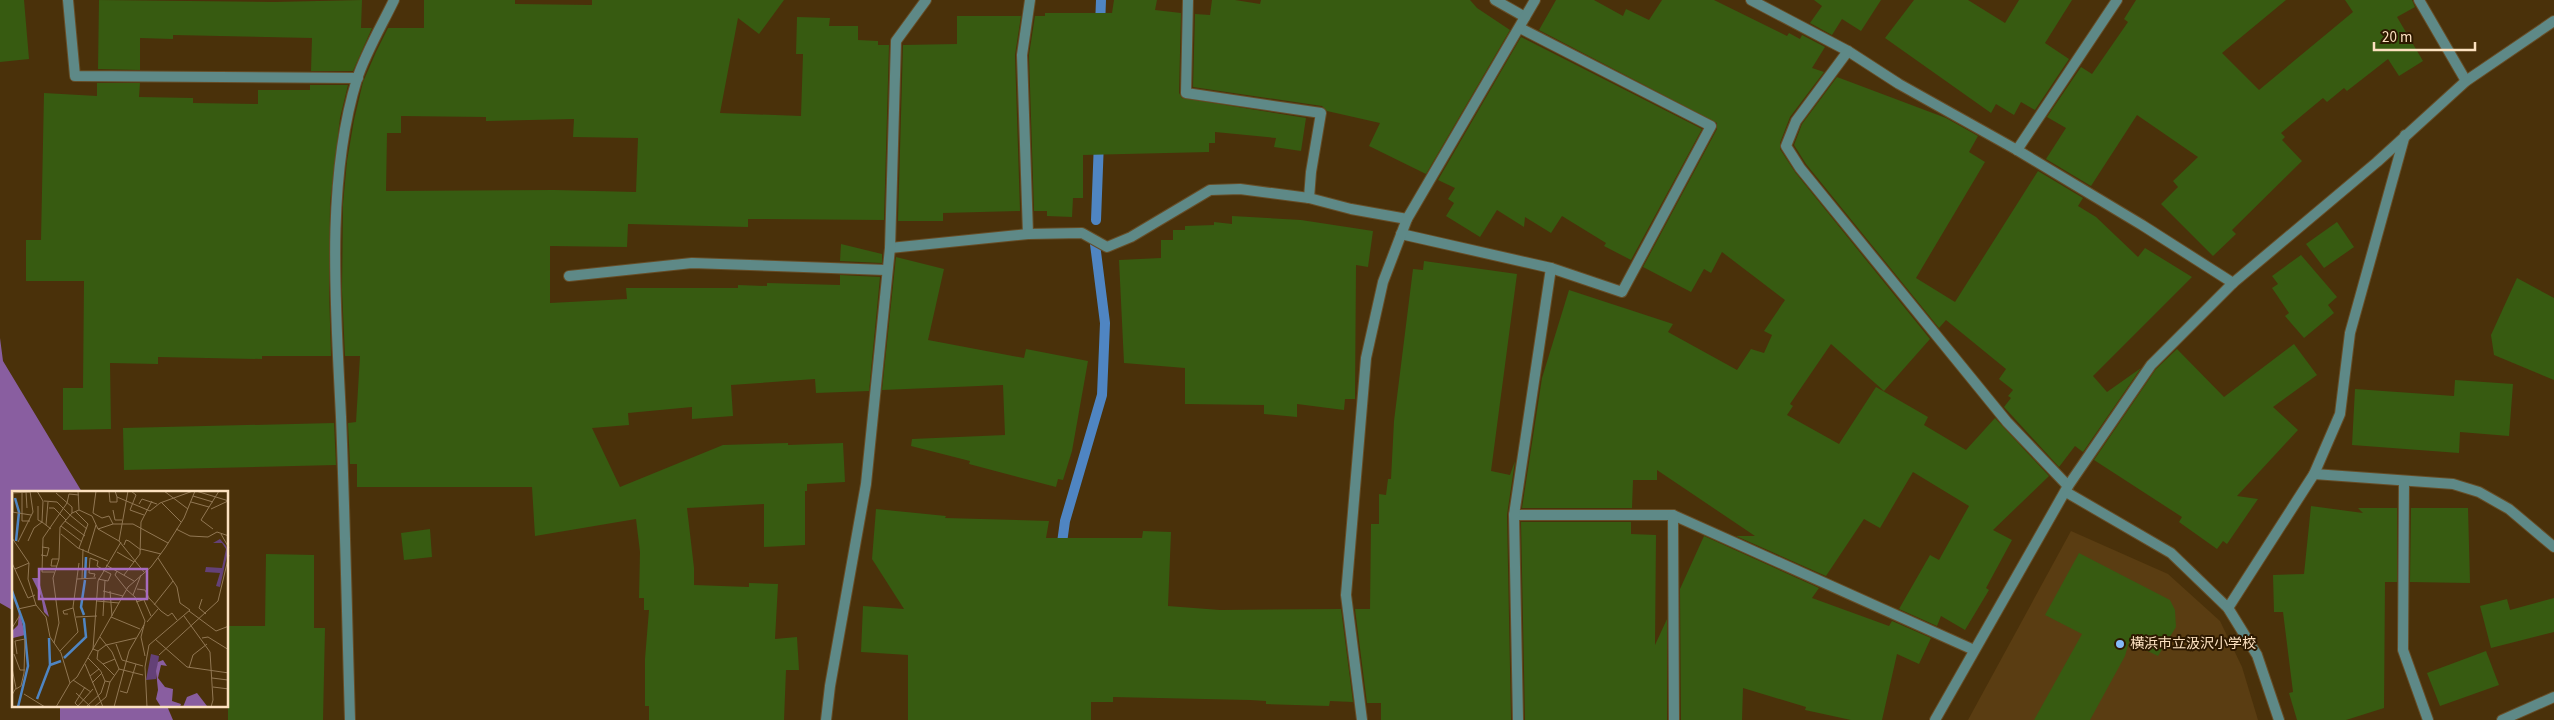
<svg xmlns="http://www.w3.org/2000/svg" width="2554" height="720" viewBox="0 0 2554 720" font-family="'Source Sans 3','Noto Sans JP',sans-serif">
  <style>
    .built { fill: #5a3d12 }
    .forest { fill: #895ea0 }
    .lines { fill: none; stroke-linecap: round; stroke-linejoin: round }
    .stream { stroke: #4f85c2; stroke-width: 10 }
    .building { fill: #375b11; fill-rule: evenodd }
    .street-casing { stroke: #664d27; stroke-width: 12 }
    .street { stroke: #5e8987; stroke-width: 10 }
    .poi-dot { fill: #85bbfb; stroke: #2d1900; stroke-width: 2 }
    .labels { text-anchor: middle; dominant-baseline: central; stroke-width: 4; stroke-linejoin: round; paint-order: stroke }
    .poi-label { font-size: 14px; fill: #fce1c0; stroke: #2d1900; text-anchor: start }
    .inset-river { fill: none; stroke: #4f85c2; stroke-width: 2.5 }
    .inset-road { fill: none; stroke: #917753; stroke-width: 1 }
    .view { fill: #a86bbf; fill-opacity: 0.15; stroke: #a86bbf; stroke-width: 2.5 }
    .inset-edge { fill: none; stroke: #fce1c0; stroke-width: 2.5 }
  </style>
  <rect width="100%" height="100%" fill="#4a310a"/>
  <path class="built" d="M2071,531l97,43 52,47 22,46 16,53h-290z"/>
  <g class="forest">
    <path d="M0,338l3,23 79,131h-68v119l-14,-8z"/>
    <path d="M60,706h107l6,14h-113z"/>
  </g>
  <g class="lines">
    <g class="stream">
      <path d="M1100,26l1,-26"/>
      <path d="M1096,220l3,-79"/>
      <path d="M1061,550l4,-29 37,-126 3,-72 -10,-79"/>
    </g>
  </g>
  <g class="building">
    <path d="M0,0h24l5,59 -29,3z"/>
    <path d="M99,0l175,2 88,-2 -1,28h11l-19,43h-42l1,-33 -139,-3v4l-33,-1v32l-42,-1z"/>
    <path d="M424,0h91v4l77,1v-5h192l-25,34 -21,-16 -18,95 81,3 2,-62h-7l1,-37 33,1 -1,8h29v14l20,1v4h11l-5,175 -136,-1v8l-120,-3 -1,23 -77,-1v57l77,-4 -1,-11h112v-3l29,1v-3l73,2v-10l40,2 -11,114 -53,2 -1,-14 -84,6 2,31 -41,3v-12l-64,6 1,12 -37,3 28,59 103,-42 65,-2v2l55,-2 2,39 -38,2v7h-2v54l-41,2v-43l-77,4 7,60v17l55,2v-4l29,1 -3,55 22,-2 2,33h-13l-2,50h-135v-14h-4v-47l4,-49h-5v-12h-5l1,-46 -4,-33 -101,17 -3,-49h-175v-23h-7l-2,-41 8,-1 4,-66h-15l-3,-66 1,-86 4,-43 7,-41 9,-38 13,-30 12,-24h36zM401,116l85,1v4l88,-2 -1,18 65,1 -2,54 -82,-2 -168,1 1,-58h14z"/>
    <path d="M1114,0h43l-2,10 26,3 -2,80 3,5 124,20 -5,33 -27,-4 2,-9 -61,-6v11h-6v9l-126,3v43h-10l-1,19 -25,-1v-5h-13l-5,-156 6,-39h10v-3h67z"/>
    <path d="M1212,0h23l25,4 1,-4h209l7,8 33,22 -84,144 -57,-28 11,-23 -53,-12 -5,-5 -129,-19 2,-73 15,1z"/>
    <path d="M1556,0h38l29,16 3,-7 23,11 13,-20h52l73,36 2,-3 11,6 2,-4 23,12 -13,21 12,4 -34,45 -10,26v6l15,23 135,167 -46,52 -53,-47 -41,60 3,2 -6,9 52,29 37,-57 52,30 -4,8 42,25 29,-32 54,58 -56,54 19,10 -26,48 3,2 -24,40 -24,-14 -4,10 -38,-17 31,-54 9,5 30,-54 -56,-34 -33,56 -16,-9 -38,57 -90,-40h19l-98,-66v10h-24l-1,28h-110l20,-130 27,-88 104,34 -5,8 69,38 14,-21 13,4 8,-18 -8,-4 21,-31 -63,-48 -11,21 -7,-4 -13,23 -48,-25 74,-138v-6l-178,-93z"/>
    <path d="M1814,0h67l-20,31 -19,-12 -10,16 -22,-12 12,-17z"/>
    <path d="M1914,0h54l37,23 14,-23h53l-27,43 24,16 -34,51 -14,-8 -7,13 -18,-11 -5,9 -106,-75z"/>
    <path d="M2136,0h150l-64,53 37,37 94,-78 -8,-12h67l3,7 -18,10 26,44 -24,15 -11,-17 -41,32 -3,-3 -17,14 -4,-4 -42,35 4,4 -3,3 20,21 -70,69 4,4 -23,22 -52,-52 17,-17 -5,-6 25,-24 -61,-42 -46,71 -45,-27 20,-31 -19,-11 34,-50 11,7 36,-52 -4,-3z"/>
    <path d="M957,16h64l-6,39 5,156 -77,2v8h-45l5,-176 54,-1z"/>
    <path d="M1521,37l181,92 -71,131 -27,-14 2,-3 -44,-27 -11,17 -26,-16 -1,10 -27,-17 -17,27 -34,-21 8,-13 -6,-4 7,-11 -17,-8z"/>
    <path d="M1837,77l109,41 32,18 -9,16 16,10 -69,116 39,24 83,-131 45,27 -5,8 18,11 42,40 7,-9 47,29 -99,99 14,16 34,-24 -58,84 -8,-6 -16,21 -55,-60 7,-9 -3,-2 5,-6 -14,-11 7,-10 -60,-49 -7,8 -133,-164 -12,-19 8,-21z"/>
    <path d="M97,83h43l-1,14 54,1v5l65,1v-14h52v-5h38l-8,33 -10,85 -1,88 2,65h-69v3l-104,-2v7l-48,-1 1,66 -48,1v-42h20l1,-107h-58v-41h15l3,-147 53,3z"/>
    <path d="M1232,216l69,4 72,11 -5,36 -12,-2 -1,134h-10l-1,11 -47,-6v13l-33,-3v-9l-79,-1v-36l-61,-5 -5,-103 42,-2v-18h12v-10h12v-4l29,-1v-3l18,2z"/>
    <path d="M2337,222l17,25 -30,21 -18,-24z"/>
    <path d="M841,244l41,10v9l-42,-2z"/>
    <path d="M2301,255l36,42 -9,8 6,8 -30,25 -19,-22 4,-3 -17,-25 6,-4 -6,-8z"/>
    <path d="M896,257l48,12 -16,71 96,18 2,-9 62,12 -16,90 -9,29 -5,-1 -2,8 -87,-23 1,-3 -59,-15 1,-7 93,-4 -2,-50 -121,5z"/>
    <path d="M1424,261l93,13 -26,197 19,4 5,-14 -8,54 4,205h-130v-17h-14l-12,-94h15l1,-85h8v-30l7,1 2,-16h3l3,-58 19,-152 10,1z"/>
    <path d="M2517,278l37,20v82l-60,-25 -3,-20z"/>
    <path d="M2294,344l23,31 -44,32 25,23 -61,66 21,3 -31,45 -4,-3 -6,8 -38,-27 3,-5 -88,-57 62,-91 21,-20 47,48z"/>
    <path d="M2455,380l58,4 -4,52 -49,-4 -1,21 -107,-8 3,-56 99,7z"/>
    <path d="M334,423l2,42 -212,5 -1,-42z"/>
    <path d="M2311,506l52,7 -5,-5h39v74h-12l-1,126 -38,12h-49l-8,-27 4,-1 -10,-80h-9l-1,-37 31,-1z"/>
    <path d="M2411,508h57l2,75 -60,-1z"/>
    <path d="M876,509l70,7 -1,2 104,3 -3,17h96l1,-7 28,1 -3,74 52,4 121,-1 12,93 -23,-1 -1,5 -63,-2v-3l-16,-1 -137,-3v5h-22v18h-183v-65l-47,-3 2,-46 41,3 -32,-50z"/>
    <path d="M1521,522h110v12l25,1 -1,110 12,-26v101h-142z"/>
    <path d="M430,529l2,28 -28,3 -3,-27z"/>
    <path d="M1704,536l115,52 -7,10 77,28 3,-5 39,17 -12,26 -22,-10 -15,66h-31l-46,-10 1,-3 -63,-19 -1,32h-61l-1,-131z"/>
    <path d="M2079,553l91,47 5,10 1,17 -18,29 -29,-14 -4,14 -35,64h-56l48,-86 -37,-19z"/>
    <path d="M266,554l48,1v73h11l-2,92h-95v-94h37z"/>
    <path d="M2554,598v34l-63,16 -11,-42 27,-7 3,11z"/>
    <path d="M2486,651l13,34 -59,21 -13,-33z"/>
  </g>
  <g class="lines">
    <defs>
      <g id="street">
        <path d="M68,0l7,76 283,2"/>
        <path d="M1188,0l-2,93 135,20 -10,59 -2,26"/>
        <path d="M1495,0l30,17"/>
        <path d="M1751,0l97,51 51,33 118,66 125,75 91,58"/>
        <path d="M2419,0l47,81"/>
        <path d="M1848,51l-52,70 -10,25 14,22 207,254 61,64"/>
        <path d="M2017,150l100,-150"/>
        <path d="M1028,234l-6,-179 8,-55"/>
        <path d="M1401,234l150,34 71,24 89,-166 -191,-98"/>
        <path d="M890,248l138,-14 54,-1 25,14 24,-10 79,-47 30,-1 69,9 42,11 56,10"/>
        <path d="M569,276l123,-13 194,7"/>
        <path d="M2314,474l139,10 26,8 30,17 45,38"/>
        <path d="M2404,481l-1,169 25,70"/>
        <path d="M2066,492l105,61 57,55 29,47 22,65"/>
        <path d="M1514,515h159l301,135"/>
        <path d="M1673,515l1,205"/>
        <path d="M2228,608l86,-134 26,-60 10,-81 55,-198"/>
        <path d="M350,720c-3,-101 -5,-202 -9,-303 -5,-106 -16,-235 16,-338 9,-27 25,-54 37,-79"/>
        <path d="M826,720l4,-34 36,-202 24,-236 6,-207 30,-41"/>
        <path d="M1362,720l-16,-125 20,-237 17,-76 24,-63 128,-219"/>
        <path d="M1518,720l-4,-205 37,-247"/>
        <path d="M1935,720l133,-234 83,-121 82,-82 144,-121 89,-81 88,-60"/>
        <path d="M2502,720l52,-23"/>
      </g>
    </defs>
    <use href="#street" class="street-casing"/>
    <use href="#street" class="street"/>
  </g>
  <circle class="poi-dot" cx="2120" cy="644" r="5"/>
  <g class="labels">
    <g class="poi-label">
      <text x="2130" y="644">横浜市立汲沢小学校</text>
    </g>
  </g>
  <g transform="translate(12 491)">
    <rect width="216" height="216" fill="#4a310a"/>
    <path d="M208,48l6,7 2,5 -8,36 -4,-1 4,-13 -15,-1 1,-5 16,1 4,-19 -4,-6h-9zM139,163l8,2 -3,23 -10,1z" fill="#644177"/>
    <path d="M20,87h6l11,39 -5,-5 -3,-16zM7,118l6,26 -12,3 -1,-7 6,-6zM151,169l4,6 -6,-1 -3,13 7,9 8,2 -1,12 9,3 -1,3h-19l-5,-8 2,-9 -2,-19 2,-9zM185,202l10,13 21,1h-45l4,-10z" fill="#895ea0"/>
    <path class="inset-river" d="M3,7l4,14 -3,29M73,87l1,-21M0,100l12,33 4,42 -10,41M72,124l-3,-8 4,-27M37,147l1,27M52,167l22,-21 -2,-19M25,208l13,-34 11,-4"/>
    <path class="inset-road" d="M25,0l6,10 -1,21 9,7M66,0l1,19M97,0l1,11h7v-5M103,0l2,6 33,14 10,-8 33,-12M119,0l5,4 -6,15 14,5M152,0l24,18M184,0l33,10M14,1l1,16M0,2l18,-1M1,2v19M10,2v28h8M44,2l16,14v6M181,5l20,6M32,10l13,1 13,13M179,11l18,5M150,12l19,19M127,13l3,-5 15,5M37,17h5l12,12M199,18l17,-8M101,19l2,10h7M0,21l19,3M64,21l12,12 -9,24M81,22l9,5 7,-2 4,8M81,22l3,-22M58,24l17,14M53,30l20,15M34,34l2,-23M49,35l21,16M86,38l15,-5h20l35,19M164,38l14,7 18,1 9,-5 12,4M201,38l-12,-9 18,-29M49,43l17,14 30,13M209,43l8,14M0,47l17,25 -1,16 8,26 10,12 4,20 11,16 9,30M16,50l6,-13 8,-6 -4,-2v-14M107,50l9,-50M6,51l15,-30 -3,-21M112,54l2,-5 3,1 12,9M129,58l20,5M76,61l8,-27M105,61l17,10M29,64l6,1 2,-8 -7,-1M0,72l16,35 7,-3M94,74l28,16M45,75h-6l1,-7h7M3,78l14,-6M105,80l-2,4 12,15M42,81h-12l1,-34 24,-35 2,-9 10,1M112,84l16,-21 1,-32 11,-21M82,86l1,-3 -6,-1 1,-15 8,3 -1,5 7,4M65,88l19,-1M70,88l1,-30M86,88l10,2 3,-7 -8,-4M125,98l8,1 4,8M115,99l8,7 10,24 -4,16 4,19M91,100l20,5M98,100l2,25M121,104l8,-20M190,108l-3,9 7,6M132,109l7,16M85,110l22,2M124,111l13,-4 12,13 7,5 4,-3 5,7M142,114l19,-24M6,118l18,-4M177,120l27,20 13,-5M56,123h-4l-1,-3 10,-3M91,125l2,-36M172,125l26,36 3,48 -2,7M64,126l21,-1M99,126l29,12M135,131l11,-13M0,137l8,-13M88,146l12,15 7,17 24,6M190,147l6,-1 21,13M143,148l32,28 42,6M42,152l5,-20 -6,-45 6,-19 1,-32 12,-14 7,-3 13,6 6,13 21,12 25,31M104,153l6,16 21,6M81,158l5,-68 23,-39M81,158l5,2 8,-6 30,-7M48,160l18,-19 -5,-25 6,-44M86,160l-1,8 6,5 12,-5M2,163l6,16h5M147,164l59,-54 11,-46M76,167l11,11M73,173l18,43M91,173l11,11M0,177l4,20 -4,7M177,177l4,-13 14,-11M78,185l9,-7 3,4 -10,10M200,187l16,2M61,189l18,12M93,190l5,1 9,-13M201,196l16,2M4,198l5,-3 3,-13 1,-34 -10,2 2,13M108,200l7,2 9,-29M64,202l15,14M12,203l21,13M66,215l15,-17M44,216l14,-24 7,-6 51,-90 23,-20 14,-19 19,-30 11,-27M67,216l-4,-4 10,-16M74,216l15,-14 4,-12 -3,-7M82,216l12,-10 4,-15M102,216l15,-56 15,-26M135,216l-2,-40 4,-22 41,-35 -10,-7 -3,-16 -19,-29"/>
    <path class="view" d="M27,78h108v30h-108z"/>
    <rect width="216" height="216" class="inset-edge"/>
  </g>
  <path d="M2374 42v8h101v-8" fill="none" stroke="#fce1c0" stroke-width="2.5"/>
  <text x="2382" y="42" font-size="15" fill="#fce1c0" stroke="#2d1900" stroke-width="4" paint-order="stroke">20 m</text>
</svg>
